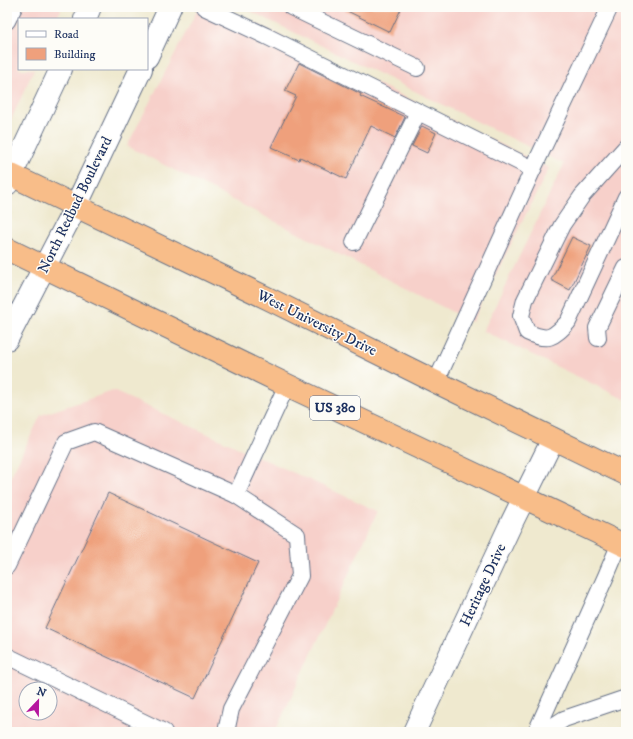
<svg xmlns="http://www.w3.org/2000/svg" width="633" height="739" viewBox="0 0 633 739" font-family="'IM FELL DW Pica',serif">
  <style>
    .built { fill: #f7d0ca; fill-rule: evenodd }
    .building { fill: #efa07c }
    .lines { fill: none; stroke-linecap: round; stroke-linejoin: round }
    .service-casing { stroke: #657086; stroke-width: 18 }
    .minor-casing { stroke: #657086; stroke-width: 24 }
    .tertiary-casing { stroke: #657086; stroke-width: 24 }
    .trunk-casing { stroke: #657086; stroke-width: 24 }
    .service { stroke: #fff; stroke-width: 16 }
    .minor { stroke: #fff; stroke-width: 22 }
    .tertiary { stroke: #fff; stroke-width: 22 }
    .trunk { stroke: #f8bd89; stroke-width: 22 }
    .labels { text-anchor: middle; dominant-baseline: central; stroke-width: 3; stroke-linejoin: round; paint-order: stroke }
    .shield { fill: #fdfcf7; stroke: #5f6c8c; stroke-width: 1 }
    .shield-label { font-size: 14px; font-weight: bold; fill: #1b2f5e }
    .street-label { font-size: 15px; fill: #1b2f5e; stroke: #fdfcf7 }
  </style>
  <rect width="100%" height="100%" fill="#fdfcf7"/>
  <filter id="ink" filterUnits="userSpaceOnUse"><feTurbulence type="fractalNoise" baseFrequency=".025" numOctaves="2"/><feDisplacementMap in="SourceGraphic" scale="8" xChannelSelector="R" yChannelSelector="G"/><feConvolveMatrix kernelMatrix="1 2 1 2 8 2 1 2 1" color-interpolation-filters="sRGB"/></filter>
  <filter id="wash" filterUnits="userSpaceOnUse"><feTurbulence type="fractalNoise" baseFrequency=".012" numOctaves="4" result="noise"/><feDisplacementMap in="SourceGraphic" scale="16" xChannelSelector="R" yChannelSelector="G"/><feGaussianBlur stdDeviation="0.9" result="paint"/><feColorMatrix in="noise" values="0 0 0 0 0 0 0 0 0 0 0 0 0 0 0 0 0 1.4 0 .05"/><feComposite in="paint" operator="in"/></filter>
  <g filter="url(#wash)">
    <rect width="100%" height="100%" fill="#efe9cf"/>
    <g class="built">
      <path d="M7,7h55l-6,12h-37v50h15l-23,51 -4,-2z"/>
      <path d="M199,7h23l327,161 -77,154 -345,-176z"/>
      <path d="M242,7h384v393l-143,-69 81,-167z"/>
      <path d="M113,391l265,120 -103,221h-268v-248l34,-69zM26,689h24v24h-24z"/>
    </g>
    <g id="blocks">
      <g class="building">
        <path d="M339,7h63l-12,25z"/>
        <path d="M299,63l62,31 -1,2 45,21 -10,21 -24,-12 -25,53 -46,-22 -1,3 -28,-13 25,-51 -11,-5z"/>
        <path d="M422,126l14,7 -9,20 -15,-7z"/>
        <path d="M572,237l19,9 -21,44 -19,-10z"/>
        <path d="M108,493l150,70 -63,135 -150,-70z"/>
      </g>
    </g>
  </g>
  <g filter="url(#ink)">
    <use href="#blocks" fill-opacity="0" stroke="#657086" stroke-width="1"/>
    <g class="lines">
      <defs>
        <g id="service">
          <path d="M204,7l62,29 267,133"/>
          <path d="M291,7l126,61"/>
          <path d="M7,21l7,-14"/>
          <path d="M626,147l-44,49 -20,29 -37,75 -4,16 6,16c21,10 26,6 41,-10l58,-125"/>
          <path d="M354,242l64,-130"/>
          <path d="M598,338l-1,-10 29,-60"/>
          <path d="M436,382l97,-213 77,-162"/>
          <path d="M7,566l59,-124 28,-10 142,63"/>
          <path d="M7,656l157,76"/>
          <path d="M226,732l5,-23 69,-133 -3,-41 -61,-40 51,-110"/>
          <path d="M536,732l70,-156 14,-33"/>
          <path d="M544,732l20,-13 62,-21"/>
        </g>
        <path id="minor" d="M414,732l95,-204 44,-89"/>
        <g id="tertiary">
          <path d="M85,19l5,-12"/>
          <path d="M147,57l23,-50"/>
          <path d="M7,184l54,-115"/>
          <path d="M7,339l69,-133 65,-137"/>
        </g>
        <g id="trunk">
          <path d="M7,173l260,125 169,84 190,92"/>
          <path d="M7,249l280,136 339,161"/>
        </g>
      </defs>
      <use href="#service" class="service-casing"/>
      <use href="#minor" class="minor-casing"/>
      <use href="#tertiary" class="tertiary-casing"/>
      <use href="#trunk" class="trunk-casing"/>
      <use href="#service" class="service"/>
      <use href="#minor" class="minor"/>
      <use href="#tertiary" class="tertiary"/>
      <use href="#trunk" class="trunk"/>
    </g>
  </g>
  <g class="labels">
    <rect class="shield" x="310" y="396" width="50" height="24" rx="3"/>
    <g class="shield-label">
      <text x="335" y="408">US 380</text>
    </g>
    <g class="street-label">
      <text transform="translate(75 205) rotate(-64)">North Redbud Boulevard</text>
      <text transform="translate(317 323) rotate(26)">West University Drive</text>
      <text transform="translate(483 585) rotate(-65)">Heritage Drive</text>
    </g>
  </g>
  <rect width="633" height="739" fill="none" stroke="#fdfcf7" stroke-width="24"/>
  <rect x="18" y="18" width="130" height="52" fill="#fdfcf7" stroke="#a3aaba"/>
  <rect x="26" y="31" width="20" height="6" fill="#ffffff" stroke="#a3aaba"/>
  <text x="54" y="38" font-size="12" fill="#1b2f5e">Road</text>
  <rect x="26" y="48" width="20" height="12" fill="#efa07c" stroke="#a3aaba"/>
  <text x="54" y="58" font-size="12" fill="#1b2f5e">Building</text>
  <g transform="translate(38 701) rotate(22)"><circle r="19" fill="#fdfcf7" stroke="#a3aaba"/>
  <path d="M0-3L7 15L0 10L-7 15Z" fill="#b5179e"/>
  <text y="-6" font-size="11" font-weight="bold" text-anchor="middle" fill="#1b2f5e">N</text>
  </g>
</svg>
